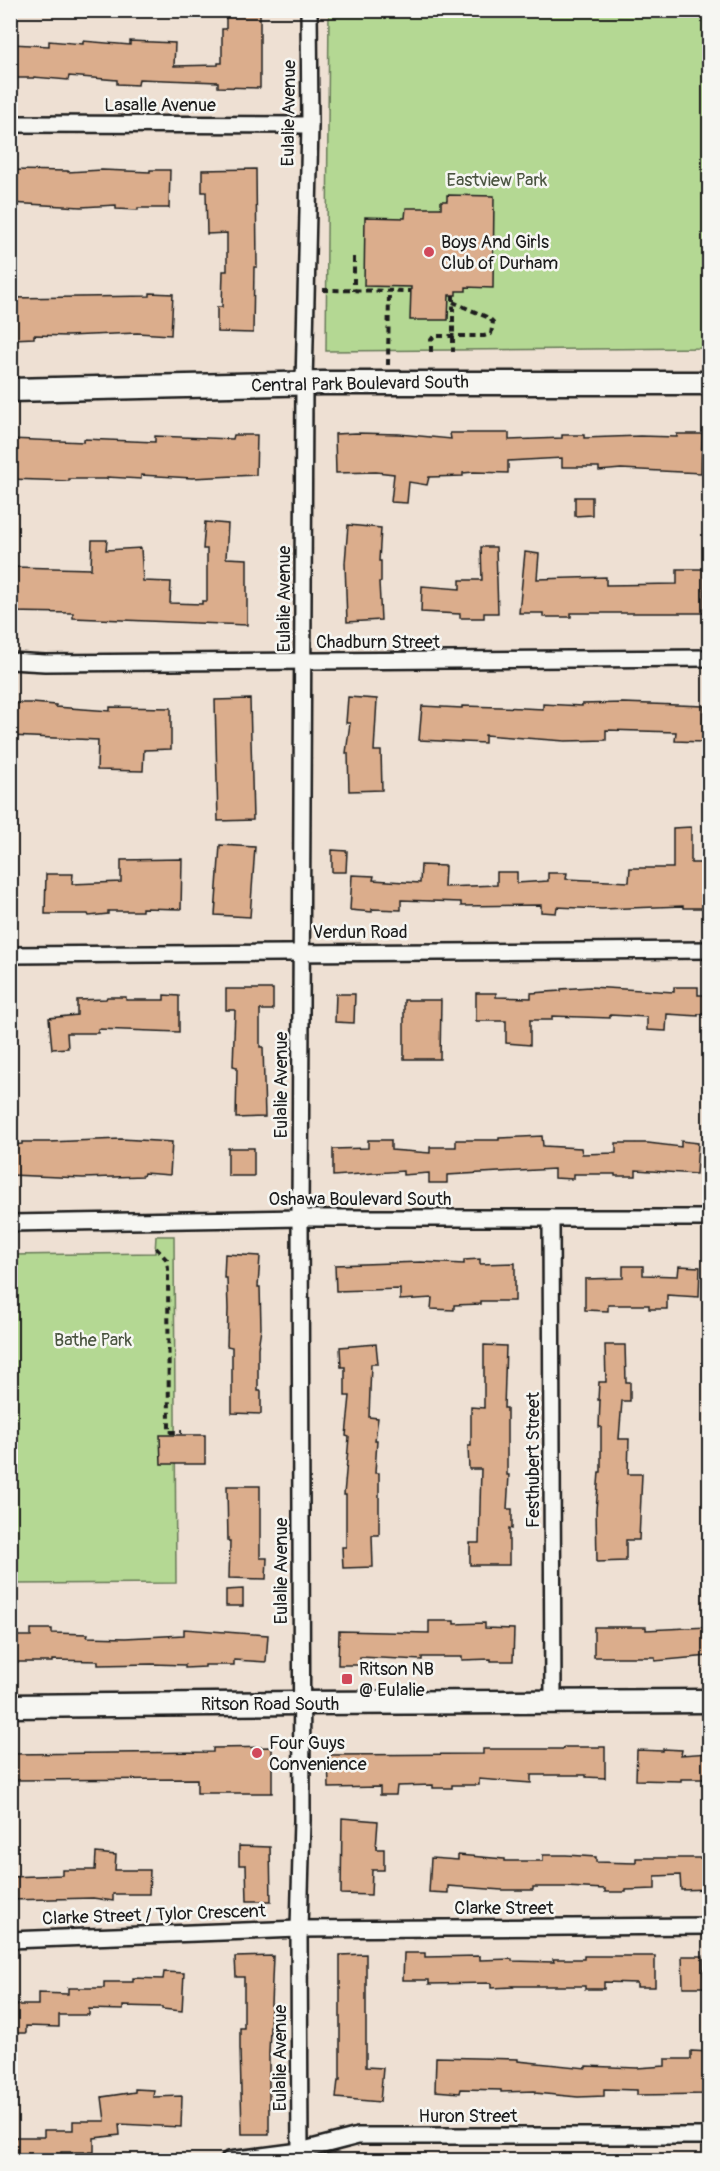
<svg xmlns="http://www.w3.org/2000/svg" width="720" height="2171" viewBox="0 0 720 2171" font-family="Pangolin,sans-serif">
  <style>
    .green { fill: #b4d893; stroke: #687a58; stroke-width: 1.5 }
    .building { fill: #dbad8c; stroke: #1c1c1c; stroke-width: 1.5 }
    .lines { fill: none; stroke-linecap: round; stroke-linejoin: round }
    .street-casing { stroke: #1c1c1c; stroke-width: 20 }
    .secondary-casing { stroke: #1c1c1c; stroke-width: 27 }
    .path { stroke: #1c1c1c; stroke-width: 4; stroke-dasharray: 6 4.5; stroke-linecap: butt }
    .street { stroke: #f6f6f2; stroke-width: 15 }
    .secondary { stroke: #f6f6f2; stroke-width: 22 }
    .poi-dot { fill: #d1495b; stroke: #f6f6f2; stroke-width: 2 }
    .labels { text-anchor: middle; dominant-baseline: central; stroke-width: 5; stroke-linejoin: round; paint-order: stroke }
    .street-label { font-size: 18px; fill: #1c1c1c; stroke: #f6f6f2 }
    .park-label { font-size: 18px; fill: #4a5440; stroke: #f6f6f2 }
    .poi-label { font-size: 18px; fill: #1c1c1c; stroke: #f6f6f2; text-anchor: start }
  </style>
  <rect width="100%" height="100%" fill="#eee0d3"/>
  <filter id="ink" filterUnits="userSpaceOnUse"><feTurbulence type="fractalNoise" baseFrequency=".0167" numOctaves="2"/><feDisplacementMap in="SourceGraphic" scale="12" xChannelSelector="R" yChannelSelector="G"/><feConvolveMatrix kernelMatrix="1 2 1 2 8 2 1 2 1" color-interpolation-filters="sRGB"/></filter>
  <g filter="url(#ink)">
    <g class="green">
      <path d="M329,11h380v337l-383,3z"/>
      <path d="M156,1236h18l2,347 -165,1 -1,-329 145,-2z"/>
    </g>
    <g class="building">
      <path d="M226,10h34v78l-42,-1v-5l-79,-3 -1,6 -21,-1v-4l-48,-4 -1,4 -34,-3v1h-23l1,-34 37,2v-5l34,3v-3l47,4v-4l45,2 -1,23 44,-1v-2h4v-34h4z"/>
      <path d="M256,169l1,98h-3l-1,66 -36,-1v-25h5l1,-36h4v-38l-20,1 -1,-42h-4v-22z"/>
      <path d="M11,170l57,1v1l34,-2 48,2v-2h20l-1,38h-31v2l-22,-1v-4l-35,2 -71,-4z"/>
      <path d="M447,195l47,1 -1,92 -27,-1v4h-10v4h-7l-1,25h-38l1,-33 -47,-1 1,-69 40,1 1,-10h35v-7h6z"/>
      <path d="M150,293l23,1 -2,41 -34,-2 -70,3 -33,-1v3l-22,1 -2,-41 140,-2z"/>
      <path d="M356,433l43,1 52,5 -1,-6h59v7l53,-2v-3h22v3l56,-2 37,1v-3h25l-1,39 -80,-4 -22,2v-4h-37v-9l-54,3v12l-34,-1 -11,1v3l-34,1 -2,8 -18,-3 -2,21 -16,-1 3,-28 -18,-2 -40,1 -1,-39z"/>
      <path d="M234,435h23l-1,40 -64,3 -51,-3v4l-34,-2v2h-38v2l-59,-2v-40l74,3v-3l71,3v-6l78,3z"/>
      <path d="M575,497h17v18l-17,1z"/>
      <path d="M205,522l23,2 -2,34 21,1v66l-174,-7v-5l-63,-1v-22l4,1v-24l77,2 1,-29h15l-1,10 35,-2 2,33 28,1 -1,21 32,1v-3h5v-52h-4z"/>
      <path d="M348,525l33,3 -2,33h2v21h-2l2,38 -34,2 -2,-59z"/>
      <path d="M481,547h15l2,66h-14v5h-24v-4l-39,-2 1,-26 38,3v-9h22z"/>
      <path d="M525,552l14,2 -2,25 69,-2v8l71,-1v-15h27v44h-133v4h-28v-4h-24z"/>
      <path d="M348,697l29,2 -3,52h7l1,39 -33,1 -1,-38h-2l4,-30h-4z"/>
      <path d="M250,699l3,121 -35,1 -3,-121z"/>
      <path d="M10,703h22l24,2v2l54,4v-4l61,1v41l-27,1 -1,21 -46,-1 1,-30 -88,-4z"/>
      <path d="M623,703l81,3 -1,36 -28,-1 1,-9 -70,-2v10l-41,1 -80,-6v8l-66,-3 3,-34 40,2v-2l38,1 43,2v-5l39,2v-2z"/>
      <path d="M691,827v36h14v45h-22v-2l-81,3 -45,-2 -1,6 -15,-1v-7l-80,1v-4l-60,-2v10l-29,-1v3l-22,-2 2,-35 22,1 -1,4 47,3 1,-18 24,1 -1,21 53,-2v-13h20v11l31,-2v-8h19l-1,6 63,3 1,-14h43v-40z"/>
      <path d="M220,845l35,2 -5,70 -35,-2z"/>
      <path d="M332,850l15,1 -1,21h-14z"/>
      <path d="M182,859l-1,50 -39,-1v3h-34v3l-19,2 -1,-2h-43l1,-40h27l-1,10 49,-2v-22z"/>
      <path d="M590,987l84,5v-5h24v8h12v19h-12v2l-31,-2 -1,17 -19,-1v-13l-37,-2v3l-58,-2v4h-22v25l-24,-2v-22h-30v-28h20v4l35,1v-5l30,-2v-2z"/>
      <path d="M226,989h47v21h-13v37h3l2,70 -29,1 1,-51 -4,-1 2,-56h-9z"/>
      <path d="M336,994h19l-1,29 -19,-1z"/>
      <path d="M164,995l15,1v36l-81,-3v4h-31l1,15 -16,1 -3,-31 28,-3v-15l29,-1 1,-2h19v3h38z"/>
      <path d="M404,1000h37l-1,59h-36z"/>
      <path d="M542,1136l1,10 38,2 1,6 34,-1v-10h32l33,4v-6l17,2 -2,31 -60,-4v6h-21v-2h-42v5l-19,-1v-9l-107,6v8h-18v-10l-26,2v-4l-70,5v-27l35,-1v-8h23v10l39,3v-6h26v-7h43v-2z"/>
      <path d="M121,1139l51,3 -2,33 -26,-2 -1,3 -60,2 -73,-3v-30l12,-1v-2h27z"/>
      <rect x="228" y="1148" width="26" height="28"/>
      <path d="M225,1254l35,2 -2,31h2l1,41 -3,20v43h3v23l-29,-1v-66l-5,-1 1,-37 -1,-31h-3z"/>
      <path d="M480,1259v5l35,-1v38h-34v3l-27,1v5l-23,-1 1,-11 -32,2v-11l-64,2 -1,-26 86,-3 43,2v-4z"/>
      <path d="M623,1266h20v9l35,1 1,-10 21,1 -1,30 -32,-2v14h-18v-4h-41v6l-23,-1v-31l38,-1z"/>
      <path d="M376,1344l2,20h-7l-2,53 9,1 -3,22h2l-2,33h4v62h-7l1,32 -30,1 -1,-21h4v-52h-2l5,-58 -3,-1 4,-40h-5v-29h-4l-1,-20z"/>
      <path d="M484,1345l22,1 -2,62h3v67h2l-2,34h5v20l-3,-1v37h-39v-22h9l2,-74h-12l-1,-23h3v-39l13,1z"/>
      <path d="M605,1345h20l1,37h4v19h-8l-3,38h10l-1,35h14l-3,66h-13v21l-29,1 -1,-52 3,-38h2v-45h-2l1,-27h-2l1,-18h7z"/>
      <path d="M160,1435h45v29h-44z"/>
      <path d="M227,1486h33v72h7l-1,21 -37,-1 1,-37h-2z"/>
      <path d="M243,1589v17h-17v-16z"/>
      <path d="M429,1621h25v3l31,-1v5l29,1 -1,32h-22v-2l-29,1v-3h-40v3l-62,-3v8h-22l1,-34 90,2z"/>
      <path d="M594,1627h52v3l62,-3 1,29 -54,5v-4h-61z"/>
      <path d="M31,1629h21v4l36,1 -1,3 38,1 59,-3v-6l84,6 -2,27 -32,-2v5h-29v2l-20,1v-3l-33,-1 -54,1v-4l-46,-1v2h-42v-26h21z"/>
      <path d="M272,1747v46h-75v-14l-187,1v-26l203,-2v-4z"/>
      <path d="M564,1747h41v31l-19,-1v-2h-55v8l-52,-4v6h-27v3h-19v-3l-36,1 -1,9h-16v-8l-51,1 -1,-33 155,-1v-5h80z"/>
      <path d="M663,1749l19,1 -1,5 29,-2v26h-29v2l-45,-1 1,-30 26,1z"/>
      <path d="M342,1818l36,3 -2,28h8v21h-12l-1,25 -30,-1z"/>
      <path d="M239,1846l31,1 1,54h-24l-1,-36h-7z"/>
      <path d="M96,1853l20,2 -1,15h35l-1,24h-36v7l-20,-3 -83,2v-23l52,-2v-5h33z"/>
      <path d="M458,1855l46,4v2h39v-6h23l30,2v5l40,1v-5h71l1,31 -27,1 -1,-15 -25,1v13l-29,1v2h-21v-3l-40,-2h-32v3h-31l-54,-4v7l-19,-1 2,-34 27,2z"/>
      <path d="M404,1953h21v4l55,-1v4l32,-1v2l42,1 -1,-3h31v-3h71v31h-18v-4l-33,-1v7h-19v-3h-73l1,1 -22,1v-5l-62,1v-4h-26z"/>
      <path d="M366,1954v113l17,1 -3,34 -44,-4 2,-18h2v-125z"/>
      <path d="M273,1956l-4,97v81h-27l-2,-86v-20h4v-51h-8l-1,-20z"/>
      <path d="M682,1956h21l1,31h-21z"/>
      <path d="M164,1972l20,1 -2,38 -20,-2v-2l-39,-1v4l-34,-1v6h-30v12l-33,-1v7h-16v-28h28v-12l30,1v-6h36v-6h29v-4l30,1z"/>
      <path d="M691,2051l19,1v42l-73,1v-5l-33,-1v7l-26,1 -43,-4v-2l-34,1v-2l-40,-1 -1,4 -25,-2 1,-34 82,2v2l68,7v-2l51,2 28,-2v-7h26z"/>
      <path d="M135,2089l19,1 -1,7 29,-1 -1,31 -62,-3 1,11 -26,3v14h-33v5h-32v3h-15l1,-23h29v-7h29v-9h32l-3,-24 33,-5z"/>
    </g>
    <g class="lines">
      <defs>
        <g id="street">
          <path d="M10,124l300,1"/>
          <path d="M10,661l35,2 665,-5"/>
          <path d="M10,955l700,-5"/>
          <path d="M551,1218l2,484"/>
          <path d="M10,1223l290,-5h410"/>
          <path d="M10,1940l289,-11 411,-3"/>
          <path d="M229,2160l71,-9 58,-15h352"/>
          <path d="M300,2160l-1,-231 3,-109 -2,-602 4,-834 6,-259 -1,-115"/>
        </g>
        <g id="secondary">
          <path d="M10,390l313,-7h387"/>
          <path d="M10,1706l291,-3 409,-2"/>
        </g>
      </defs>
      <use href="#street" class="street-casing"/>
      <use href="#secondary" class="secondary-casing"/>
      <g class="path">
        <path d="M354,257v34"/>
        <path d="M323,290l88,1"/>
        <path d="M453,295v57"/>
        <path d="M431,352v-12l3,-4h50l7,-2 2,-12 -4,-4 -36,-16"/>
        <path d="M388,365l1,-74"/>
        <path d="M156,1248l11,12 1,9 1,163h13"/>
      </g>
      <use href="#street" class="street"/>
      <use href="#secondary" class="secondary"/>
    </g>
  </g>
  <g class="poi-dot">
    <circle cx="429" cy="252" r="6"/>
    <rect x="341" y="1673" width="12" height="12" rx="3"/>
    <circle cx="257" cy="1753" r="6"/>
  </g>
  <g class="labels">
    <g class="street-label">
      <text x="160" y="105">Lasalle Avenue</text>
      <text transform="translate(289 113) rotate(-89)">Eulalie Avenue</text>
      <text transform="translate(360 384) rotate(-1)">Central Park Boulevard South</text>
      <text transform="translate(284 599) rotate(-90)">Eulalie Avenue</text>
      <text x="378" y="642">Chadburn Street</text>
      <text x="360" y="932">Verdun Road</text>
      <text transform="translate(281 1085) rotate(-90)">Eulalie Avenue</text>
      <text x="360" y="1199">Oshawa Boulevard South</text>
      <text transform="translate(533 1460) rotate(-90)">Festhubert Street</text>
      <text transform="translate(281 1571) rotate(-90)">Eulalie Avenue</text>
      <text x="270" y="1704">Ritson Road South</text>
      <text x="504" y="1908">Clarke Street</text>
      <text transform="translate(154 1915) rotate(-2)">Clarke Street / Tylor Crescent</text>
      <text transform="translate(280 2058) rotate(-90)">Eulalie Avenue</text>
      <text x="468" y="2116">Huron Street</text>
    </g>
    <g class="park-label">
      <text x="497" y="180">Eastview Park</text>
      <text x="93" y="1340">Bathe Park</text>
    </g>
    <g class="poi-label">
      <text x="441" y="242">Boys And Girls<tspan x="441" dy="21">Club of Durham</tspan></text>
      <text x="359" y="1669">Ritson NB<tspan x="359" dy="21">@ Eulalie</tspan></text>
      <text x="269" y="1743">Four Guys<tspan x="269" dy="21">Convenience</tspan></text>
    </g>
  </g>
  <rect width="720" height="2171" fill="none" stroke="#f6f6f2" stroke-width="36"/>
  <rect x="18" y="18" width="684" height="2135" fill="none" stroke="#1c1c1c" stroke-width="2" filter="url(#ink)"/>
</svg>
